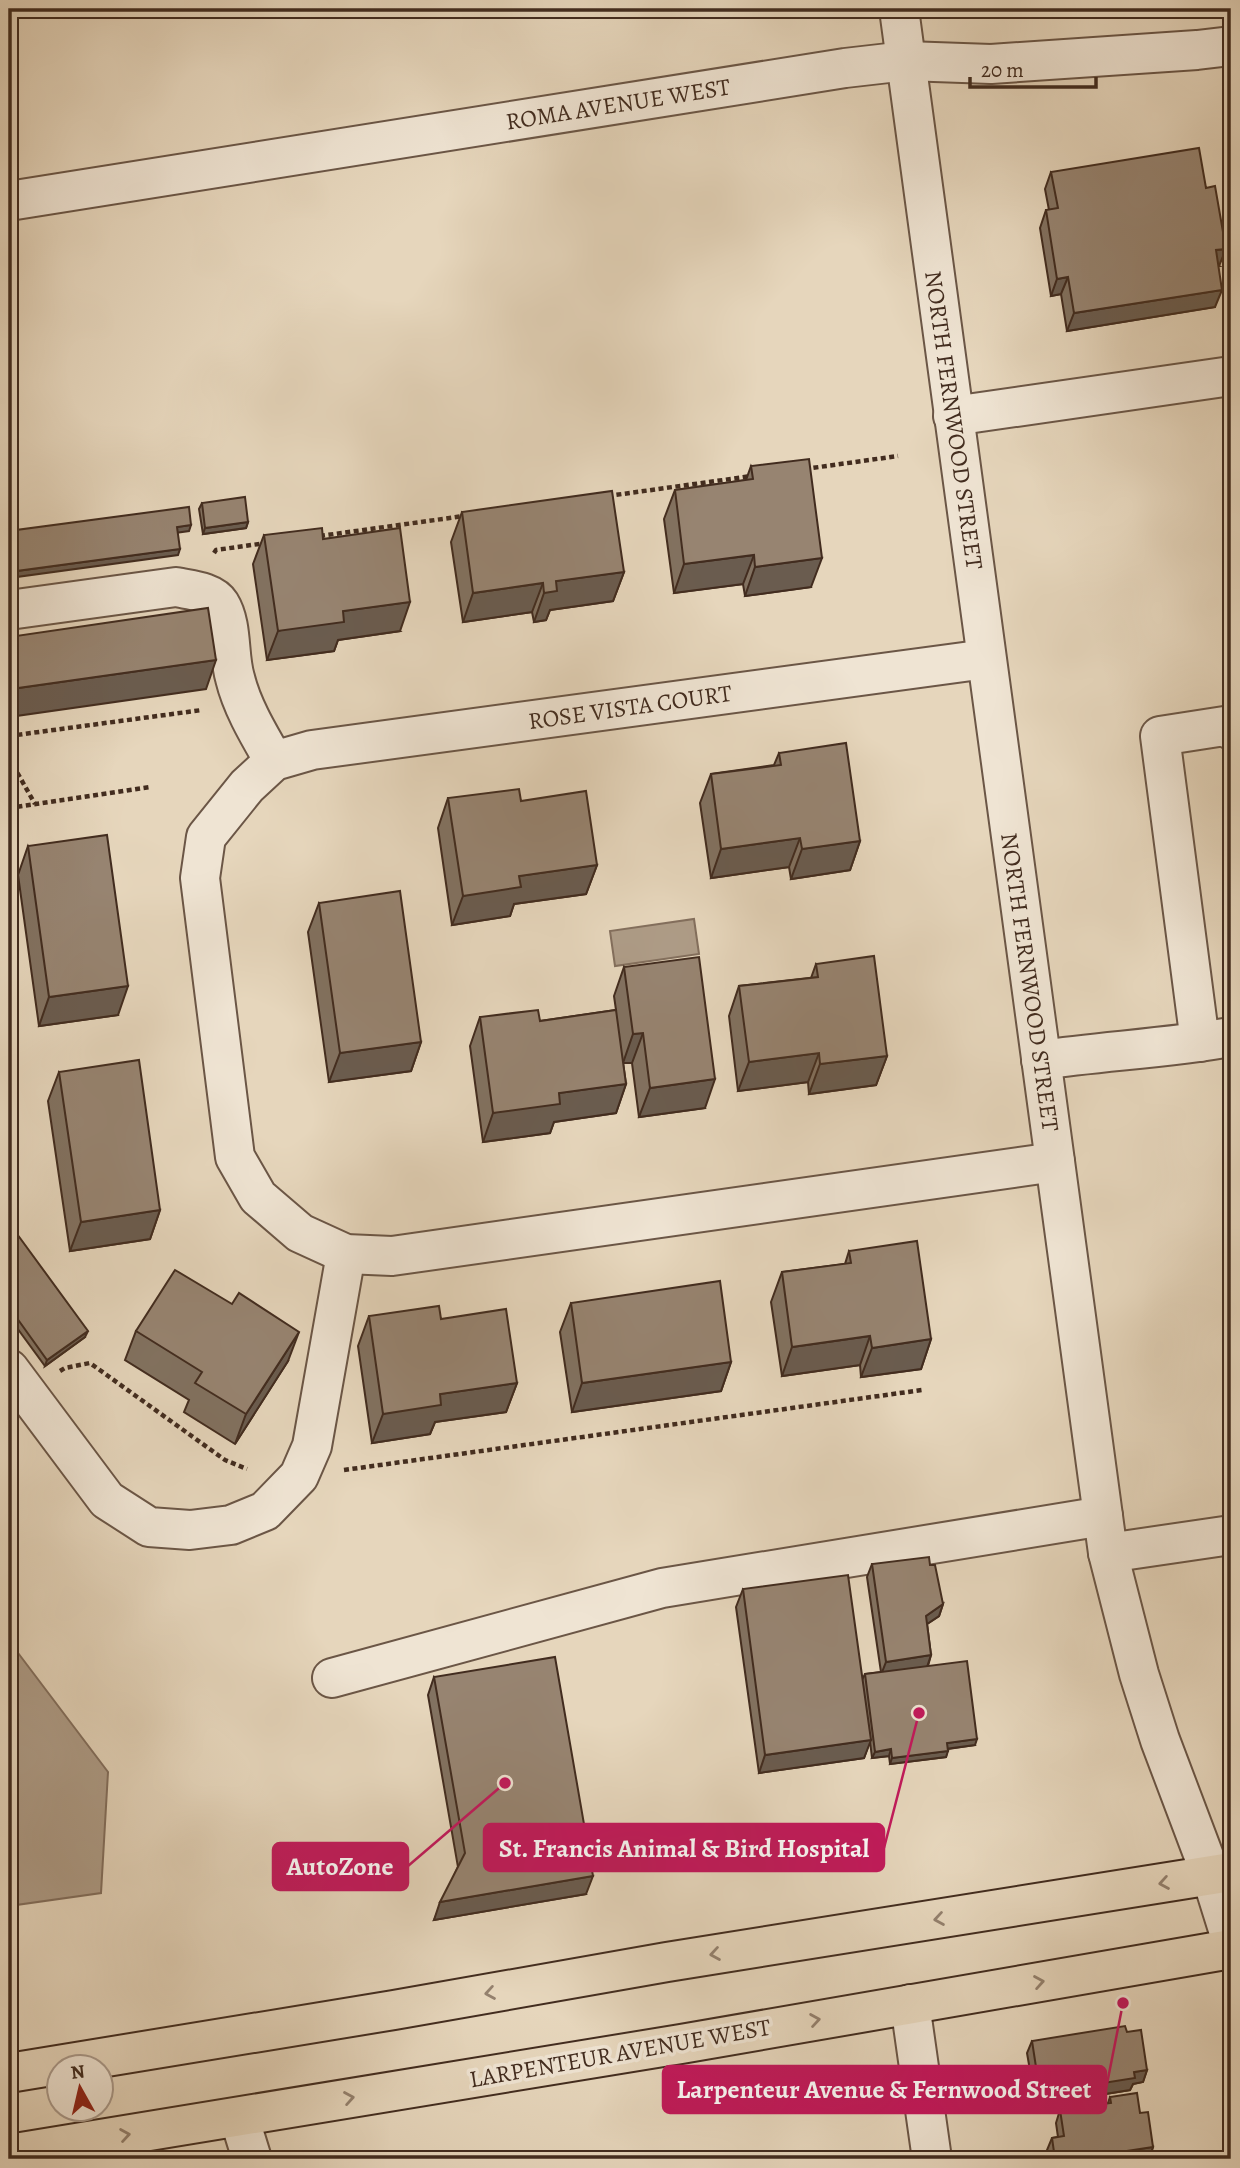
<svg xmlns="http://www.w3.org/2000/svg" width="1240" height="2168" viewBox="0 0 1240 2168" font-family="Alegreya,serif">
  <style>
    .water { fill: #ae9c87; stroke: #836f5d; stroke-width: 2 }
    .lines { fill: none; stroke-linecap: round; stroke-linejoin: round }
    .minor-casing { stroke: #6b5646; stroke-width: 42 }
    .major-casing { stroke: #422c1f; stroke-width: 42 }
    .path { stroke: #422c1f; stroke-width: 4.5; stroke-dasharray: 5 3.5; stroke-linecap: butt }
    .minor { stroke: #efe4d3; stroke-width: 38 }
    .major { stroke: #e6d6bc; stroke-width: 38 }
    .wall { fill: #827261; stroke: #422c1f; stroke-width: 2 }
    .shaded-wall { fill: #6a5c4f; stroke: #422c1f; stroke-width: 2 }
    .building { fill: #978471; stroke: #422c1f; stroke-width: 2 }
    .oneway { stroke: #94816e }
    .labels { text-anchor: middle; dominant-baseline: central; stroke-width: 7; stroke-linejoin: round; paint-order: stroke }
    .street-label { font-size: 24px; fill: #422c1f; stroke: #efe4d3 }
    .leader { fill: none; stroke: #c2185b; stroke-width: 2.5 }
    .callout-dot { fill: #c2185b; stroke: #efe4d3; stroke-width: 2.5 }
    .callout { fill: #c2185b; stroke: #c2185b; stroke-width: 2.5 }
    .callout-label { font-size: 26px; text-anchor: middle; font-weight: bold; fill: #fff }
  </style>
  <rect width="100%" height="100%" fill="#e6d6bc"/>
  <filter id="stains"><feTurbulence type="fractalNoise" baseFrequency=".00286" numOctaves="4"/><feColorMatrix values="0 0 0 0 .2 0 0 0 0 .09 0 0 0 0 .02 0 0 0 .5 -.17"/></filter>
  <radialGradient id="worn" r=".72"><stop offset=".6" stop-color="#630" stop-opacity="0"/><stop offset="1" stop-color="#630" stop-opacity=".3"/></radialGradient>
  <g class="water">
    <path d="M694,919l5,35 -84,12 -5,-35z"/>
    <path d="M9,1641l99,131 -7,121 -92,13z"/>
  </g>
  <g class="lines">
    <defs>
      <g id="minor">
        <path d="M899,9l209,1544 31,121 21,66 51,135 20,64"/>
        <path d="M9,201l836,-133 61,-7 85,3 206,-14 34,-4"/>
        <path d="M953,416l278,-40"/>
        <path d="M9,610l167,-23c13,3 36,4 44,17 13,21 8,51 15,74 7,29 24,57 39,83"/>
        <path d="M986,659l-674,91 -38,11 -27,25 -41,51 -6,41 35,279 23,40 42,36 46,21 46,2 663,-94"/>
        <path d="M1200,1042l-40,-306 71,-11v5"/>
        <path d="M1041,1060c63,-9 127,-12 190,-23"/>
        <path d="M9,1369l98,131 42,27 41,3 41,-5 34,-14 34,-35 13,-30 34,-192"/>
        <path d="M1108,1553l123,-18"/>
        <path d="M332,1678l330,-90 441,-72"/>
        <path d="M910,2004l22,155"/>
        <path d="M239,2117l13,42"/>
      </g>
      <g id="major">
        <path d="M9,2073l385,-63 273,-48 564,-90"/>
        <path d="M9,2154l672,-110 550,-95"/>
      </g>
    </defs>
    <use href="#minor" class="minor-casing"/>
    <use href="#major" class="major-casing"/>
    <g class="path">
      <path d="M805,469l93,-13"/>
      <path d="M608,496l144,-20"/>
      <path d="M320,536l144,-20"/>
      <path d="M214,553l2,-3 50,-7"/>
      <path d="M9,736l193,-26"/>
      <path d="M9,758l26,46"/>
      <path d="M9,808l141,-21"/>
      <path d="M60,1371l5,-3 25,-5 135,97 22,9"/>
      <path d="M344,1470l578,-80"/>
    </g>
    <use href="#minor" class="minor"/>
    <use href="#major" class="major"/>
  </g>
  <g class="wall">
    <path d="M1051,172l168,94h-1l-3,41 -148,24 -6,-37 -10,2 -11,-68 6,-18h3l-4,-21z"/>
    <path d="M751,466l60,121 -66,9 -2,-12 -69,9 -10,-74 11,-29 71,-10z"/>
    <path d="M202,503l46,19 -2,6 -43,6 -4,-25z"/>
    <path d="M462,512l162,60 -11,29 -63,9 -4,10 -12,2 -2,-10 -69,10 -12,-80z"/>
    <path d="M264,535l136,96 -62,9 -4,11 -67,9 -14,-96z"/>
    <path d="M1231,539v57l-6,-38z"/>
    <path d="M779,753l81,88 -10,29 -59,9 -2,-12 -78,11 -11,-75 11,-29 63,-9z"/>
    <path d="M448,798l73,3 76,64 -11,29 -72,10 -4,12 -58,9 -14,-97z"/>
    <path d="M1231,818v23l-2,-15z"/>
    <path d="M28,846l90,169 -79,11 -21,-151z"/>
    <path d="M319,903l102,139 -10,29 -82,11 -21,-150z"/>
    <path d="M816,964l71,92 -11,29 -67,9 -1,-12 -70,9 -9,-75 10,-30 72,-8z"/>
    <path d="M624,967l81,141 -66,9 -7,-54h-9l3,21 -10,29 -62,9 -4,11 -67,9 -13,-96 10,-29 60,4 76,-11 -2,-14z"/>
    <path d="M59,1072l101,138 -10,29 -80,12 -22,-150z"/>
    <path d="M9,1223l76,114 -40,29 -36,-49z"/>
    <path d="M849,1251l82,88 -10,30 -60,8 -1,-12 -78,11 -11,-74 11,-30 63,-8z"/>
    <path d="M571,1303l160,59 -10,29 -149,21 -12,-80z"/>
    <path d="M369,1316l72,3 76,64 -11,29 -71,10 -5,12 -58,9 -14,-97z"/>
    <path d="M136,1331l152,30 -53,83 -51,-32 5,-12 -64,-40z"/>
    <path d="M872,1564l58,1 13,39 -4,12 -12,8 4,31 -3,11 47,79 -27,4 -2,8 -56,7 -1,-8 -17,2 -2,-17 -6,17 -105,15 -23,-166 7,-18 119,91 3,-6 16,-2 -14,-95z"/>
    <path d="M434,1677l152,217 -152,26 24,-53 -30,-172z"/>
    <path d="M1032,2041l115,29 -4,12 -10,2 -3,6 -94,15 -9,-52z"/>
    <path d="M1110,2097l30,16 13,34 -4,12h-100l-2,-9 5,-12 6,-1 -2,-14 4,-13 48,-7z"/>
  </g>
  <g class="shaded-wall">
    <path d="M1226,249l-7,17 -10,2 7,-18z"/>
    <path d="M1068,277l-7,17 -10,2 6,-17z"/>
    <path d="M1222,290l-7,17 -148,24 7,-18z"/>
    <path d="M248,522l-2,6 -43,6 2,-6z"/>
    <path d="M191,525l-2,6 -14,2 2,-6z"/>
    <path d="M180,549l-2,6 -169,23v-6z"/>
    <path d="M754,555l-11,29 -69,9 10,-29z"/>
    <path d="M822,558l-11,29 -66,9 10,-29z"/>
    <path d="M624,572l-11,29 -63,9 -4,10 -12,2 10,-29 12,-12z"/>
    <path d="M543,583l-11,29 -69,10 10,-29z"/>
    <path d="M410,602l-10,29 -62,9 -4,11 -67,9 11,-29 65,-20z"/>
    <path d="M216,660l-10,29 -197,28v-23l2,-5z"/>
    <path d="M800,838l-11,29 -78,11 10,-29z"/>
    <path d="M860,841l-10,29 -59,9 11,-30z"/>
    <path d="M597,865l-11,29 -72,10 -4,12 -58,9 11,-29 56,-20z"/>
    <path d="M128,986l-10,29 -79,11 10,-29z"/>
    <path d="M643,1033l-11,30h-9l10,-29z"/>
    <path d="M421,1042l-10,29 -82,11 11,-29z"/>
    <path d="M819,1053l-11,29 -70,9 11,-29z"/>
    <path d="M887,1056l-11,29 -67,9 11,-30z"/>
    <path d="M715,1079l-10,29 -66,9 11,-29z"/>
    <path d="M626,1084l-10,29 -62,9 -4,11 -67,9 10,-29 66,-20z"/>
    <path d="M160,1210l-10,29 -80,12 11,-29z"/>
    <path d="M88,1331l-3,6 -40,29 2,-6z"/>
    <path d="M299,1332l-11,29 -53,83 11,-30z"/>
    <path d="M870,1336l-10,29 -78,11 10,-29z"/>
    <path d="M931,1339l-10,30 -60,8 11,-29z"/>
    <path d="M731,1362l-10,29 -149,21 10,-29z"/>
    <path d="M517,1383l-11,29 -71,10 -5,12 -58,9 11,-29 57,-20z"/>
    <path d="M943,1604l-4,12 -18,12 5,-12z"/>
    <path d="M931,1655l-4,12 -46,8 5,-13z"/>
    <path d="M977,1739l-2,6 -30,4 2,-6z"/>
    <path d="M871,1740l-7,18 -105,15 6,-18z"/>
    <path d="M891,1749l-2,7 -17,2 3,-6z"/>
    <path d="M948,1751l-2,6 -56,7 2,-6z"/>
    <path d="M593,1876l-7,18 -152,26 6,-18z"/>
    <path d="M1147,2070l-4,12 -10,2 -3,6 -94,15 4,-12 94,-21z"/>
    <path d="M1153,2147l-4,12h-75z"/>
  </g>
  <g class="building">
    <path d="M1199,148l7,40 9,-2 11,63 -10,1 6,40 -148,23 -6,-36 -11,2 -11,-69 12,-2 -7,-36z"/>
    <path d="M809,459l13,99 -67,9 -1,-12 -70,9 -9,-74 78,-11 -2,-13z"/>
    <path d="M612,491l12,81 -68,9 1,10 -13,2 -1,-10 -70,10 -11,-81z"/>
    <path d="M245,497l3,25 -43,6 -3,-25z"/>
    <path d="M189,507l2,18 -14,2 3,22 -171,23v-41z"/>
    <path d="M322,528l1,11 77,-11 10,74 -67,9 1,11 -66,9 -14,-96z"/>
    <path d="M208,608l8,52 -205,29 -2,-12v-40z"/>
    <path d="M846,743l14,98 -58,8 -2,-11 -79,11 -10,-75 70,-9 -2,-12z"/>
    <path d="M519,789l2,12 65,-10 11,74 -78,11 2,11 -58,9 -15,-98z"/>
    <path d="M107,835l21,151 -79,11 -21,-151z"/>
    <path d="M400,891l21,151 -81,11 -21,-150z"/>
    <path d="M874,956l13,100 -67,8 -1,-11 -70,9 -10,-76 79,-9 -2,-13z"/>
    <path d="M699,957l16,122 -65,9 -7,-55 -10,1 -9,-67z"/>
    <path d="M538,1010l2,11 76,-11 10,74 -67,9 1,11 -67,9 -13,-96z"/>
    <path d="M139,1060l21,150 -79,12 -22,-150z"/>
    <path d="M9,1223l79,108 -41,29 -38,-53z"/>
    <path d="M917,1241l14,98 -59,9 -2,-12 -78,11 -10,-75 69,-9 -2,-12z"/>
    <path d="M175,1270l57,34 7,-11 60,39 -53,82 -51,-31 7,-11 -66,-41z"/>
    <path d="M720,1281l11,81 -149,21 -11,-80z"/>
    <path d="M439,1306l2,13 65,-10 11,74 -77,11 1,11 -58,9 -14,-98z"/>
    <path d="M929,1557l1,8h5l8,39 -17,12 5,39 -45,7 -14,-98z"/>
    <path d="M848,1575l23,165 -106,15 -22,-166z"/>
    <path d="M555,1657l38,219 -153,26 25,-49 -31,-176z"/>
    <path d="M967,1661l10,78 -30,4 1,8 -56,7 -1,-9 -16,3 -10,-78z"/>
    <path d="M1125,2026l2,6 14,-2 6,40 -13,2 1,6 -95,15 -8,-52z"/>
    <path d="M1137,2093l3,20 8,-1 5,35 -79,12h-19l-3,-21 12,-2 -4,-26 51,-7 -1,-6z"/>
    <path d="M773,2153l1,6h-40z"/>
  </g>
  <defs><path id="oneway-chevron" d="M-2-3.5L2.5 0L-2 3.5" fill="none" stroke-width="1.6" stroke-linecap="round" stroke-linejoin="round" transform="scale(1.75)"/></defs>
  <g class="oneway">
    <use href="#oneway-chevron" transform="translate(1164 1883) rotate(170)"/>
    <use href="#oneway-chevron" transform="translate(939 1919) rotate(171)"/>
    <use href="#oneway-chevron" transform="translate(715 1954) rotate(171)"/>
    <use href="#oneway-chevron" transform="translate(1039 1982) rotate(-10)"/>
    <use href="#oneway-chevron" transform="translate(490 1993) rotate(170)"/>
    <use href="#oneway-chevron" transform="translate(815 2020) rotate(-9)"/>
    <use href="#oneway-chevron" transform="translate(349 2098) rotate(-10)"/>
    <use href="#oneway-chevron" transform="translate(125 2135) rotate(-9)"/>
  </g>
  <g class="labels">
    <g class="street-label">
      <text transform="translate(618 104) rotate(-9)">ROMA AVENUE WEST</text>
      <text transform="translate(954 420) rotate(82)">NORTH FERNWOOD STREET</text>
      <text transform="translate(630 707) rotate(-8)">ROSE VISTA COURT</text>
      <text transform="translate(1030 982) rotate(82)">NORTH FERNWOOD STREET</text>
      <text transform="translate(620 2053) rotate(-10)">LARPENTEUR AVENUE WEST</text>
    </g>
  </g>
  <path class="leader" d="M919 1713L884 1848M505 1783L408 1866M1123 2003L1106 2089"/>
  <g class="callout-dot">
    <circle cx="919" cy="1713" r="7"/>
    <circle cx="505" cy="1783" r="7"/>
    <circle cx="1123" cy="2003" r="7"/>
  </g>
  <g class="callout">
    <rect x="484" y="1824" width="400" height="47" rx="7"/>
    <rect x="273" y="1843" width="135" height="47" rx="7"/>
    <rect x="663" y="2066" width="443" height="47" rx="7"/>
  </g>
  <g class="callout-label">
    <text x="684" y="1857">St. Francis Animal &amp; Bird Hospital</text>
    <text x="340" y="1875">AutoZone</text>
    <text x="884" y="2098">Larpenteur Avenue &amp; Fernwood Street</text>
  </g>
  <rect width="1240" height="2168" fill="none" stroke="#e6d6bc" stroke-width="35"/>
  <rect x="10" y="10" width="1219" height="2147" fill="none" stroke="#422c1f" stroke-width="3.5"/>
  <rect x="18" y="18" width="1205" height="2133" fill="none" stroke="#422c1f" stroke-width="2"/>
  <g transform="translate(80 2088) rotate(352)"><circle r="33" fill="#efe4d3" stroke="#aa9a8b" stroke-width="2"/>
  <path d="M0-5L12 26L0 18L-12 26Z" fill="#8f2418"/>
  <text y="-10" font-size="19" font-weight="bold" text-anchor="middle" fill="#422c1f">N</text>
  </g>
  <path d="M970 77v10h126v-10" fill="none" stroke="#422c1f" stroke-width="3.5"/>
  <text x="981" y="77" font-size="21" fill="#422c1f" stroke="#efe4d3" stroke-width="5" paint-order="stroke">20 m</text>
  <rect width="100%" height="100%" filter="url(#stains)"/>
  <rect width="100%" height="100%" fill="url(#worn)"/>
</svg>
